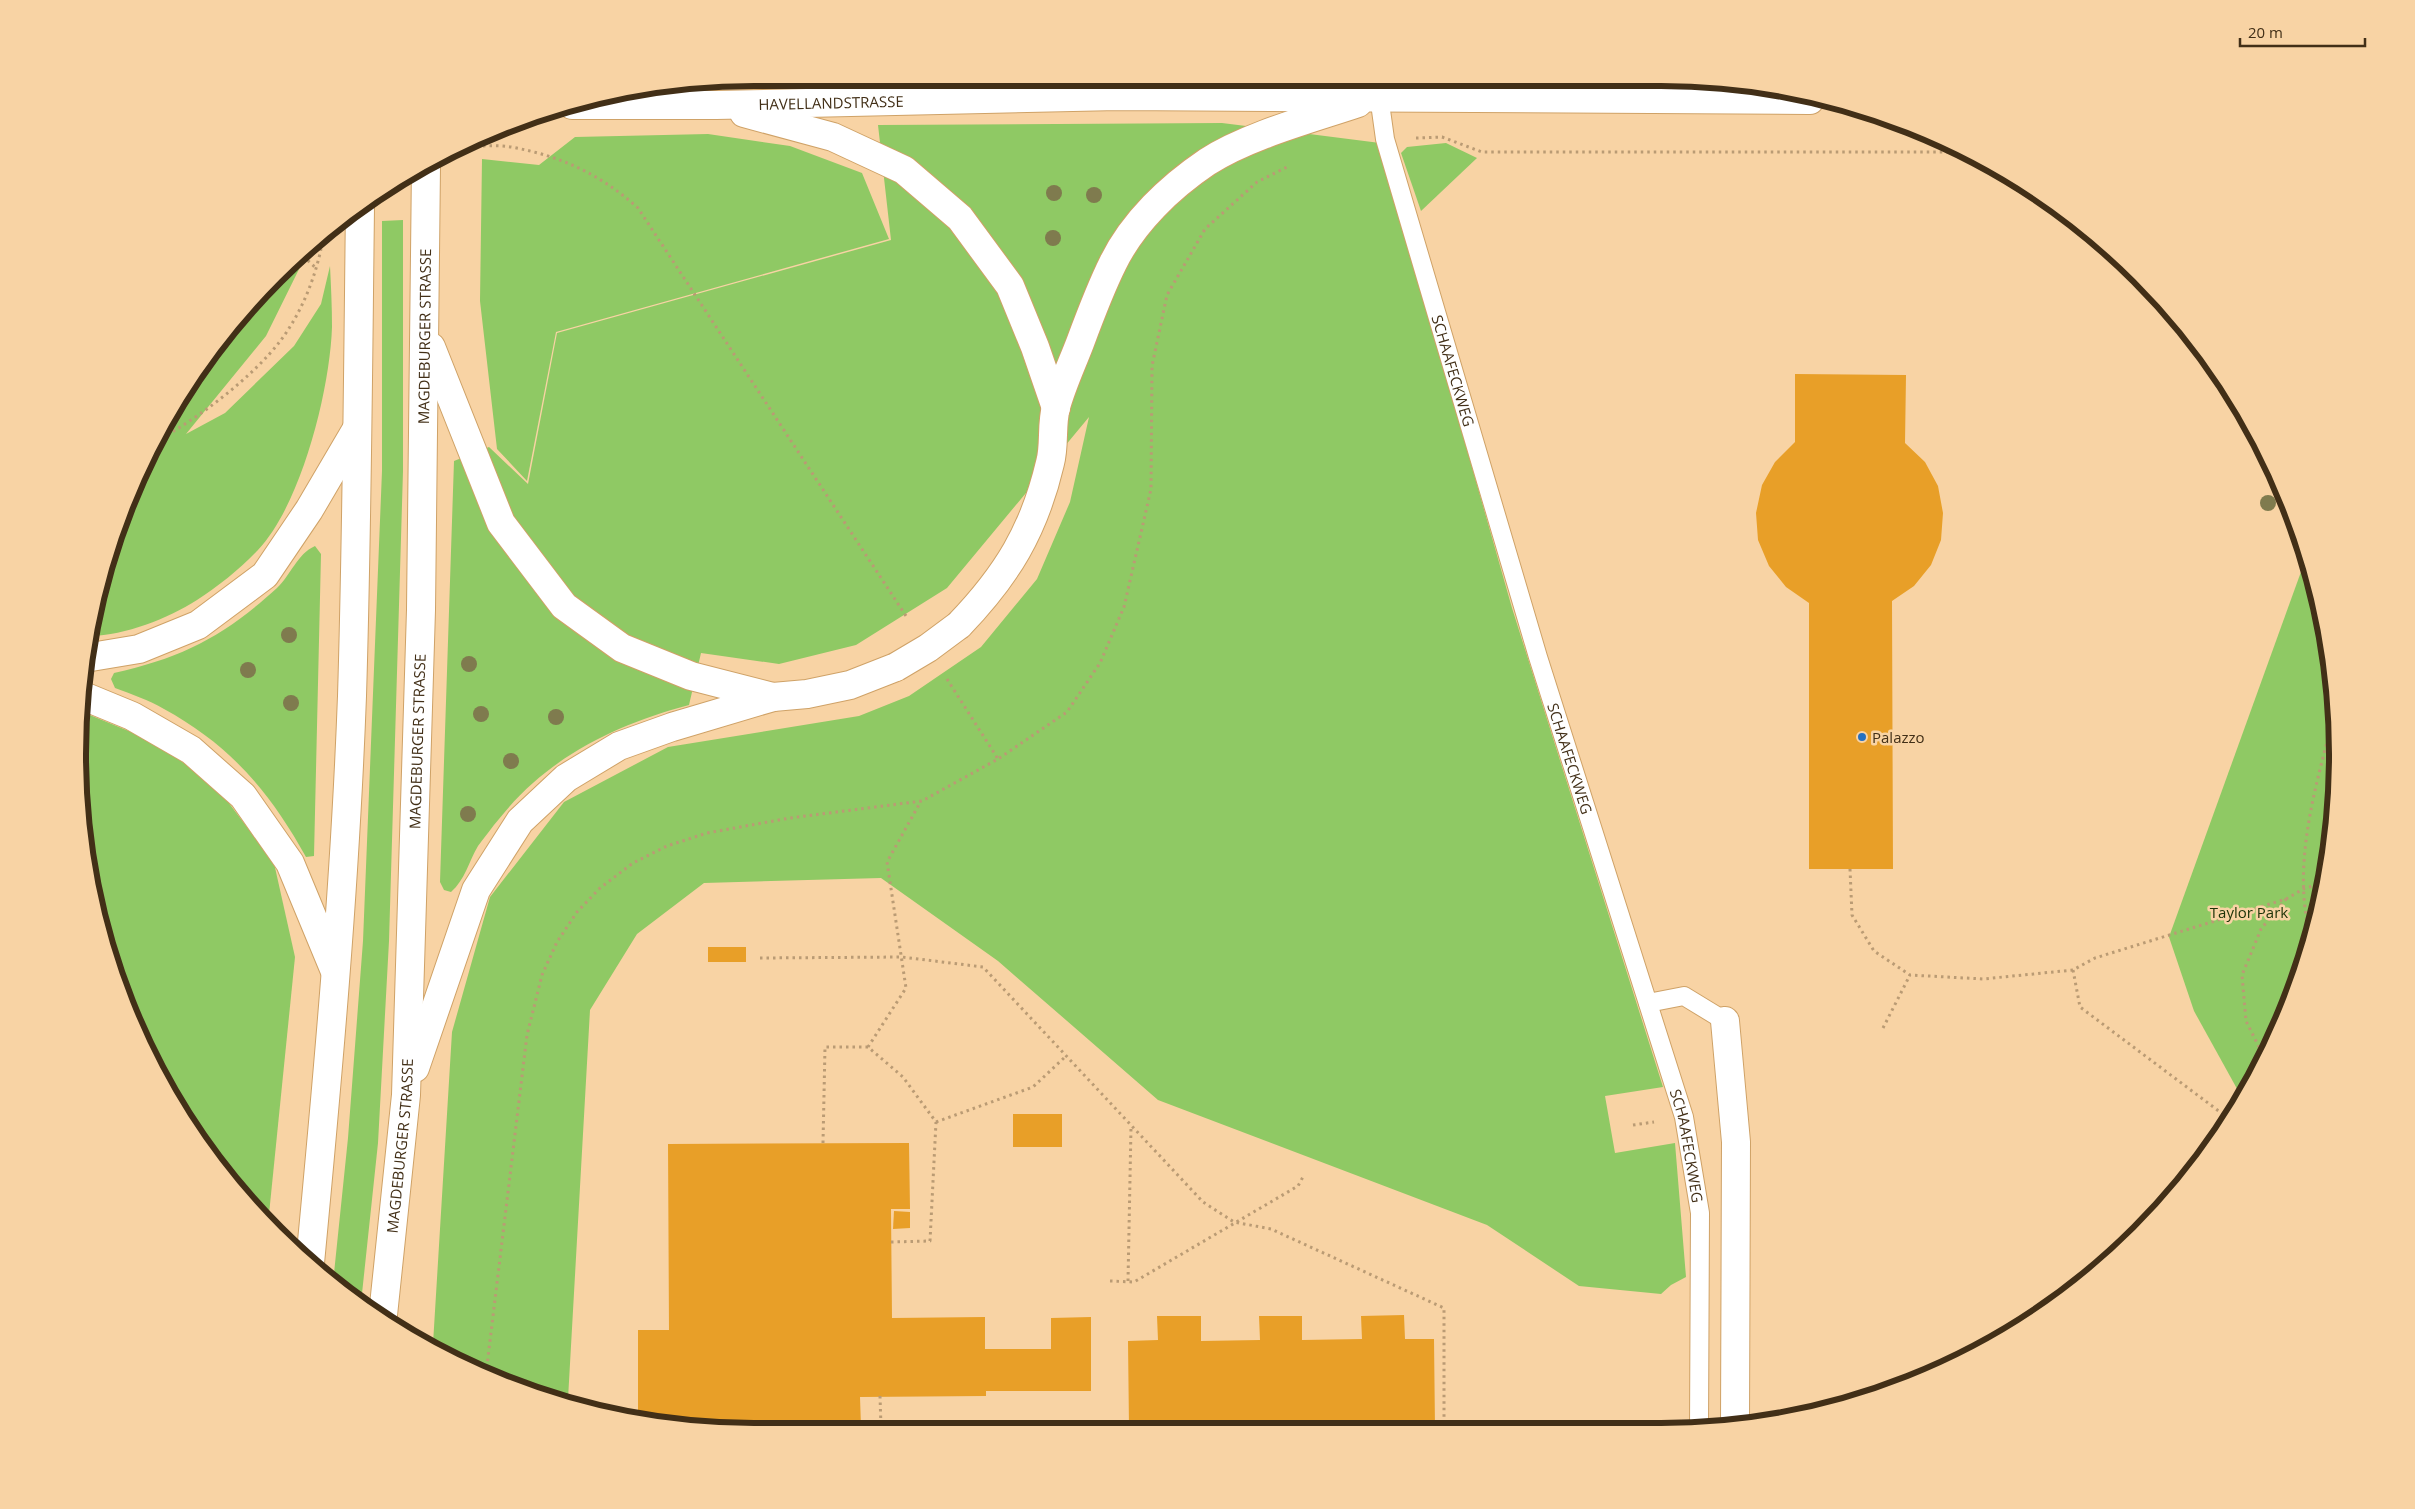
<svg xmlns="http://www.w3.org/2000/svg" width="2415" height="1509" viewBox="0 0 2415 1509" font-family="'Open Sans',sans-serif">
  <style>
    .green { fill: #8fc964 }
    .building { fill: #e89f28 }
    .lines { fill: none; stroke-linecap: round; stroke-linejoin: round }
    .lane-casing { stroke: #cfa267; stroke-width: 20 }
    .street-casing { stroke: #cfa267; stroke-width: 30 }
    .secondary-casing { stroke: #cfa267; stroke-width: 30 }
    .path { stroke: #ba9b74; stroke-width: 3; stroke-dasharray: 2.5 4; stroke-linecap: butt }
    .lane { stroke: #fff; stroke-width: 18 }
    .street { stroke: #fff; stroke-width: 28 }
    .secondary { stroke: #fff; stroke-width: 28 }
    .secondary-bridge-casing { stroke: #cfa267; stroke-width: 30; stroke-linecap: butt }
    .secondary-bridge { stroke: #fff; stroke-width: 28 }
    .tree { fill: #7f7b4e }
    .poi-dot { fill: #2570c0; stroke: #f8d3a4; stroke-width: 2 }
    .labels { text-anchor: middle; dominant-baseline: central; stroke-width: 5; stroke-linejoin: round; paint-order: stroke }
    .street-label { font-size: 15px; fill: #422f17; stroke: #f8d3a4 }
    .poi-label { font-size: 15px; fill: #422f17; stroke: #f8d3a4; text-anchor: start }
    .park-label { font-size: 15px; fill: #1c3308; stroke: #f8d3a4 }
    .rim { fill: none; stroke: #422f17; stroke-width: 6 }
  </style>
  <rect width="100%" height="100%" fill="#f8d3a4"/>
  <g class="green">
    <path d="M1222,123l158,20 132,465 151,479 -58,9 10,57 60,-10 11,134 -15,8 -10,9 -82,-8 -92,-61 -329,-125 -160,-139 -117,-83 -177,5 -67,51 -47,76 -22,389 -72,-19 -63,-36 19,-312 38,-135 74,-95 104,-55 191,-31 50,-20 72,-49 56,-68 33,-77 19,-85 -142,171 -91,57 -77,19 -78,-11 -12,52c-74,20 -141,52 -190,114 -7,8 -14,18 -21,27 -9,15 -13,34 -27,46l-7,-2 -4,-8 14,-421 35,-14 39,37 29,-151 334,-93 -13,-115z"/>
    <path d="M708,134l82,12 72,27 27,66 -333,93 -29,149 -30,-32 -17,-148 2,-142 57,6 36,-28z"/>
    <path d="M1446,143l31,15 -56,53 -20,-58 6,-6z"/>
    <path d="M403,220v251l-14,470 -11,202 -17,160 -28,-20 15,-145 15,-197 19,-470v-250z"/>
    <path d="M307,253l-41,83 -80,98 39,-21 69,-67 27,-42 9,-38c1,20 2,41 2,61 -2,62 -30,176 -74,223 -18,19 -39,36 -61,50 -30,19 -71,35 -107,36l23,-99 34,-82 70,-112z"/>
    <path d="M315,546l6,8 -7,302 -8,1c-36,-65 -76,-112 -142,-148 -15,-9 -33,-15 -49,-21l-4,-9 3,-6c70,-16 110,-37 163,-85 14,-13 20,-34 38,-42z"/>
    <path d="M2306,558l26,108 4,133 -21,130 -47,125 -27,42 -47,-85 -25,-74z"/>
    <path d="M80,711l73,30 63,45 58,77 21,94 -27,267 -76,-93 -79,-159 -30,-129 -5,-89z"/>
  </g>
  <g class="building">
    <path d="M1795,374l111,1 -1,68 20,19 13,24 5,27 -2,27 -10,25 -17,21 -22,15 1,268h-84v-266l-23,-16 -17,-21 -11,-26 -2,-27 6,-28 13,-23 20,-20z"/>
    <rect x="708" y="947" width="38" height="15"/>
    <rect x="1013" y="1114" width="49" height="33"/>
    <path d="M909,1143l1,66h-19l1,109 93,-1v32h66v-31l40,-1v74h-105v5l-126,1 1,30 -195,-1 -28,-8v-88h31l-1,-186z"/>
    <path d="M894,1211l16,1v16l-17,1z"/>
    <path d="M1404,1315l1,24h29l1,90 -306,-1 -1,-87 30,-1 -1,-24h44v25l59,-1 -1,-24h43v24l60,-1 -1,-23z"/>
  </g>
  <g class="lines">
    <defs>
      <g id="lane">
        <path id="s1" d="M1379,96l6,43 153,518 146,460 16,96 -1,217"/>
        <path d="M1648,1003l36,-7 41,25"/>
      </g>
      <path id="street" d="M1725,1021l11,121 -1,283"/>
      <g id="secondary">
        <path id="s2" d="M572,105h144l402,-9 692,4"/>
        <path d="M744,113l89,24 71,33 56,48 50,68 25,61 21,61"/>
        <path d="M431,347l70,176 63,83 58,42 69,28 82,21"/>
        <path d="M959,625c48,-50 75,-94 91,-162 5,-18 1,-38 6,-56 6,-22 16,-43 24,-64 10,-27 20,-54 33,-80 20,-41 57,-76 94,-101 42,-27 104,-43 151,-59"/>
        <path d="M85,658l54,-9 59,-24 67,-50 44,-65 47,-80"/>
        <path d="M81,695l51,21 59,34 52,46 47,67 44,106"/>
        <path d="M415,1068l61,-178 44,-69 46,-43 53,-32 53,-19 101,-30 34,-3 43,-9 46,-18"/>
        <path d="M310,1263c18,-189 35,-378 42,-567 5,-163 6,-326 8,-489"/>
        <path id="s3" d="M383,1315l23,-220 15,-485 5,-444"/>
      </g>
    </defs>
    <use href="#lane" class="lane-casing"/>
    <use href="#street" class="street-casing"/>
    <use href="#secondary" class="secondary-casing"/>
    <g class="path">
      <path d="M1416,138l26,-1 40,15h477"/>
      <path d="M457,147c17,0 37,-3 54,0 50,9 89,27 127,61l270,411"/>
      <path d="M303,256l14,13"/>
      <path d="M156,441c42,-22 97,-64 125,-101 20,-27 33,-59 40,-91"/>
      <path d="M947,679l51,80"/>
      <path d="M1850,869l2,46 22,36 36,24 73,4 90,-9 22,-12 191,-59 19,-11 17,-4"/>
      <path d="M2311,939c-20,-72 4,-150 22,-220"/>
      <path d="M760,958l142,-1 81,10 220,235 31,20 37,7 173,79v121"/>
      <path d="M2073,970l7,37 148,111"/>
      <path d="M1883,1028l27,-53"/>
      <path d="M2265,1059l-19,-38 -4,-46 19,-46 25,-30"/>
      <path d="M936,1122l97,-35 32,-30"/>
      <path d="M1633,1125l21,-3"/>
      <path d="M823,1143l2,-96h43"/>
      <path d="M891,1242l39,-1 6,-119 -33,-45 -35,-30 38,-59 -19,-126 34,-61"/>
      <path d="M1110,1281l24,1 164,-96 6,-11"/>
      <path d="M1128,1281l3,-154"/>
      <path d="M486,1374l41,-339 15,-60 15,-33 20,-30 23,-24 33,-25 34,-17 40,-13 83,-15 132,-17 76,-42 69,-47 33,-49 24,-56 27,-118 1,-123 15,-71 38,-66 52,-47 30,-15"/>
      <path d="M880,1396l1,31"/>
    </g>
    <use href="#lane" class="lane"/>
    <use href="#street" class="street"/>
    <use href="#secondary" class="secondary"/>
    <defs>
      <path id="secondary-bridge" d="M896,667l32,-19 31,-23"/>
    </defs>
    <use href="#secondary-bridge" class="secondary-bridge-casing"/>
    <use href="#secondary-bridge" class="secondary-bridge"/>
  </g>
  <g class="tree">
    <circle cx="1054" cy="193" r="8"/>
    <circle cx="1094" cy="195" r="8"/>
    <circle cx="1053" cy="238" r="8"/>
    <circle cx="2268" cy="503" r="8"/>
    <circle cx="289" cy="635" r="8"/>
    <circle cx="469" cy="664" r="8"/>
    <circle cx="248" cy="670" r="8"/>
    <circle cx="291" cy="703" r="8"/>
    <circle cx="481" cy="714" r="8"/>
    <circle cx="556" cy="717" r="8"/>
    <circle cx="511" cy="761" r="8"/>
    <circle cx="468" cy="814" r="8"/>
  </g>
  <circle class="poi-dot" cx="1862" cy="737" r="5"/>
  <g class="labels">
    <g class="street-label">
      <text stroke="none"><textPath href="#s2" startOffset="259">HAVELLANDSTRASSE</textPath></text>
      <text stroke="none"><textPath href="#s3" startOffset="980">MAGDEBURGER STRASSE</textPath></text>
      <text stroke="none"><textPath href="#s1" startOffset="285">SCHAAFECKWEG</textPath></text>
      <text stroke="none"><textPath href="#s3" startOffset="575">MAGDEBURGER STRASSE</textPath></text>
      <text stroke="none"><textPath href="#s1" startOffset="690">SCHAAFECKWEG</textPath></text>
      <text stroke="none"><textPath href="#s3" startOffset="170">MAGDEBURGER STRASSE</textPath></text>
      <text stroke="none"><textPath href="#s1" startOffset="1095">SCHAAFECKWEG</textPath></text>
    </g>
    <g class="poi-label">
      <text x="1872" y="737">Palazzo</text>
    </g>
    <g class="park-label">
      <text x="2249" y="912">Taylor Park</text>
    </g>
  </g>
  <path d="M0 0H2415V1509H0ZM754 86H1661A668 668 0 0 1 2329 754V755A668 668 0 0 1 1661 1423H754A668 668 0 0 1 86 755V754A668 668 0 0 1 754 86Z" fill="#f8d3a4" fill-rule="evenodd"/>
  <path class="rim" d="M754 86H1661A668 668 0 0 1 2329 754V755A668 668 0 0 1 1661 1423H754A668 668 0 0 1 86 755V754A668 668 0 0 1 754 86Z"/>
  <path d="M2240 38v8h125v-8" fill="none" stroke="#422f17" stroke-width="2.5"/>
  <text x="2248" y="38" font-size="15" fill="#422f17" stroke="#f8d3a4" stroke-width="4" paint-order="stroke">20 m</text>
</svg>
